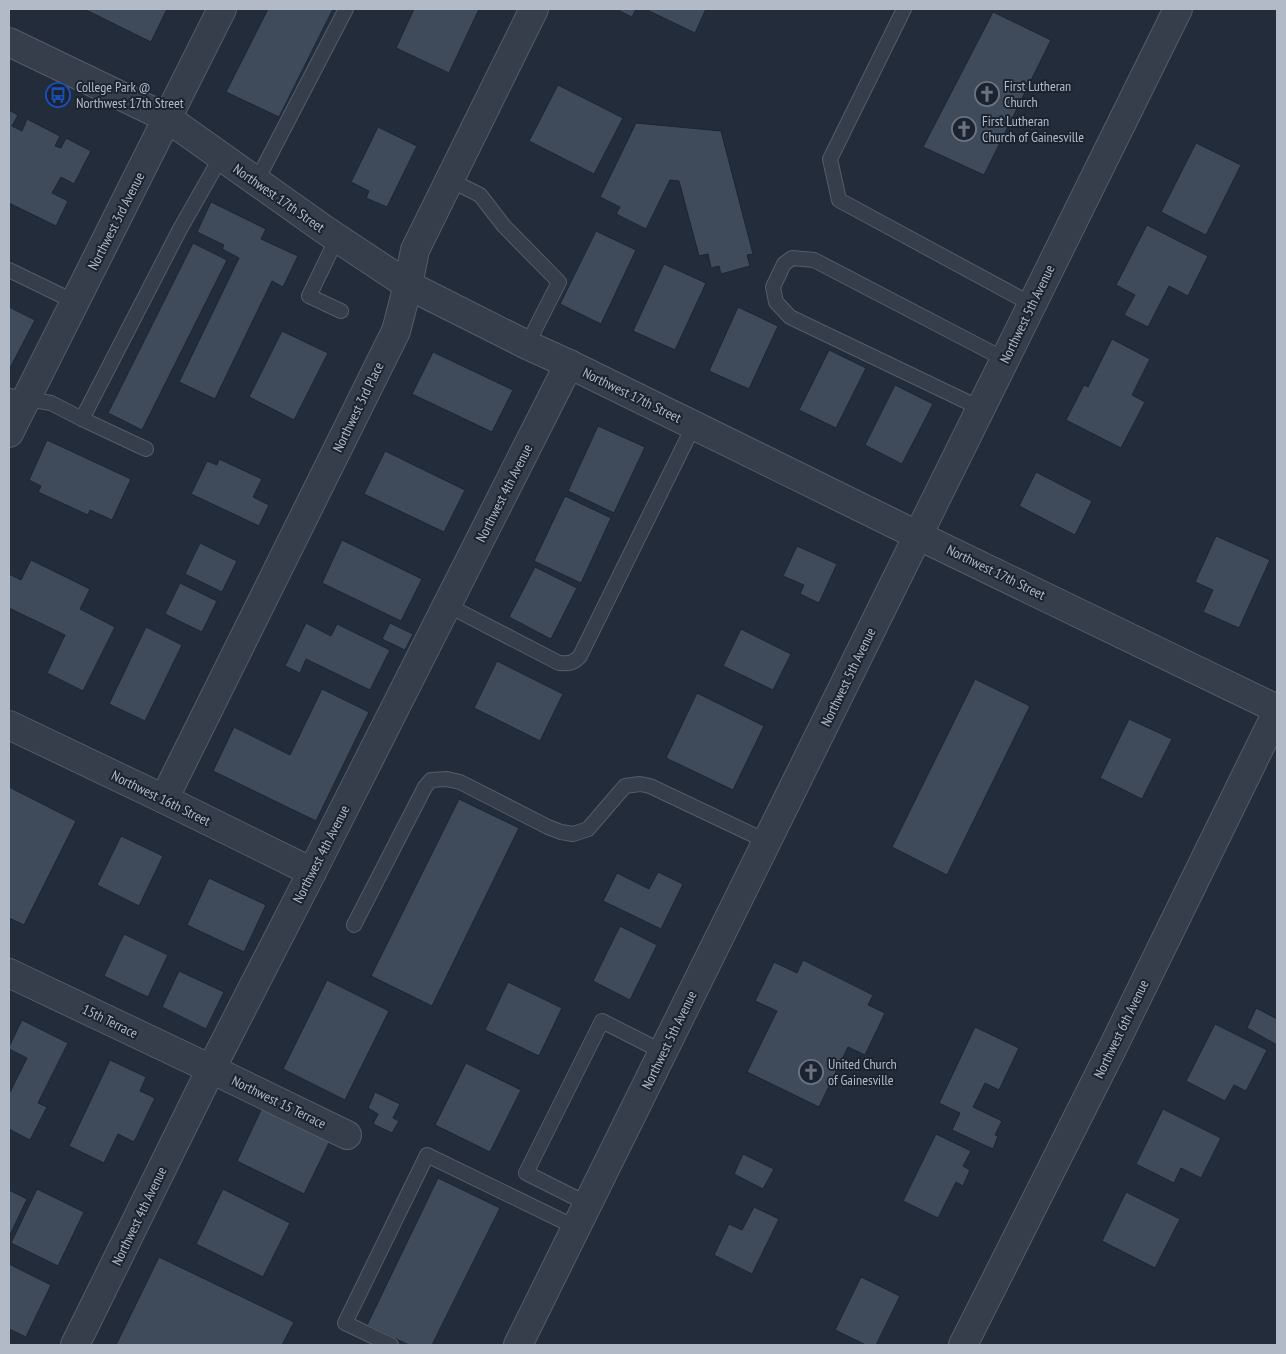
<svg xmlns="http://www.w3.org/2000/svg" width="1286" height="1354" viewBox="0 0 1286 1354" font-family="'PT Sans Narrow',sans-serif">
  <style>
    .building { fill: #3f4a5a; stroke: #1e2532 }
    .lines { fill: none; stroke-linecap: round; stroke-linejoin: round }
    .lane-casing { stroke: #555c69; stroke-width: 16 }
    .street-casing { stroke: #555c69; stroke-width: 30 }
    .lane { stroke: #373e4b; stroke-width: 14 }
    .street { stroke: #373e4b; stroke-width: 28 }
    .labels { text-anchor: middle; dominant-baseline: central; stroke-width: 4; stroke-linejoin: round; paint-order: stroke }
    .poi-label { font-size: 14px; fill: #b2b9c7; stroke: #1c2330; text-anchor: start }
    .street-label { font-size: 14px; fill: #b2b9c7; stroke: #1c2330 }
  </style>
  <rect width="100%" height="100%" fill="#232c3b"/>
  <g class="building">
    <path d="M84,9h83l-16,33z"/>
    <path d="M268,9h65l-54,108 -53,-25z"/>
    <path d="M414,9h65l-30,64 -53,-25z"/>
    <path d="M616,9h20l-4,8z"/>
    <path d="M645,9h61l-11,24z"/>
    <path d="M993,12l58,28 -67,135 -61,-28z"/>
    <path d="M558,85l65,33 -29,56 -65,-33z"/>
    <path d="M9,110l9,5 -6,11 10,5 5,-12 33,17 -5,10 6,2 5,-10 25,13 -17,33 -13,-7 -9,16 16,8 -12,25 -47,-23z"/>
    <path d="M636,123l85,8 32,123 -6,1 3,11 -29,8 -2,-8 -8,2 -3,-14 -9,2 -20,-75 -9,-1 -24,49 -30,-15 4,-7 -20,-10z"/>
    <path d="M378,127l39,19 -30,61 -21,-9 3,-7 -18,-9z"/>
    <path d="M1196,143l45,22 -35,70 -45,-23z"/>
    <path d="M211,202l55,27 -5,10 37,17 -15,31 -11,-6 -57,118 -36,-17 60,-124 -17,-9 2,-4 -27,-13z"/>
    <path d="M1147,225l61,31 -20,40 -19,-10 -21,41 -24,-12 11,-20 -19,-10z"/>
    <path d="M596,231l40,19 -35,74 -41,-20z"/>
    <path d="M193,243l34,17 -85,170 -34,-17z"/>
    <path d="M664,264l42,19 -31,67 -42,-19z"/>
    <path d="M9,307l26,13 -26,50z"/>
    <path d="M738,307l40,19 -29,63 -40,-18z"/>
    <path d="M282,331l46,22 -34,67 -45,-23z"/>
    <path d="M1112,339l38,20 -18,36 13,7 -24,46 -55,-28 18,-35 4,2z"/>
    <path d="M829,350l37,18 -30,60 -37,-18z"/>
    <path d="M433,352l80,38 -21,42 -80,-38z"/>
    <path d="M895,385l38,19 -31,60 -37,-19z"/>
    <path d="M598,426l47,21 -31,66 -46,-22z"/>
    <path d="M47,440l84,39 -19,41 -22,-10 -2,5 -50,-23 3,-6 -12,-6z"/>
    <path d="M385,451l80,39 -21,42 -80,-38z"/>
    <path d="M219,459l43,20 -9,18 16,8 -10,21 -68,-32 16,-33 10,4z"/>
    <path d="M1036,472l56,29 -17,34 -56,-29z"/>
    <path d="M565,496l46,22 -30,65 -47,-22z"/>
    <path d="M1216,536l54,24 -31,68 -36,-16 10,-22 -18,-8z"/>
    <path d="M342,540l80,39 -21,42 -79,-38z"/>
    <path d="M200,543l37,18 -15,31 -37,-18z"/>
    <path d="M797,546l40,18 -18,39 -19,-9 4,-9 -21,-9z"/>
    <path d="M31,560l59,29 -10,20 35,18 -32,64 -36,-18 18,-38 -56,-27v-34l12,6z"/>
    <path d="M535,567l42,21 -26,51 -42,-22z"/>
    <path d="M180,583l37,18 -15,31 -37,-18z"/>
    <path d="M306,623l25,13 6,-12 53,26 -20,40 -64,-31 -6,14 -15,-7z"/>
    <path d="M390,623l23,11 -8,16 -23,-11z"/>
    <path d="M146,627l36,18 -37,76 -36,-17z"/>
    <path d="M741,629l50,25 -18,36 -50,-24z"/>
    <path d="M497,661l66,33 -23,47 -66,-33z"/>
    <path d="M975,679l55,27 -83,169 -55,-28z"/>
    <path d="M322,689l47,23 -53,109 -103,-50 21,-44 56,28z"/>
    <path d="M697,693l67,33 -31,64 -67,-32z"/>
    <path d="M1129,719l43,20 -30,60 -42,-21z"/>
    <path d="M9,787l67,34 -52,104 -15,-7z"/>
    <path d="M459,799l60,29 -87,178 -61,-30z"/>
    <path d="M121,836l42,20 -24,50 -42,-21z"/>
    <path d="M658,872l25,12 -22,45 -58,-28 14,-28 32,16z"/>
    <path d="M209,878l57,27 -22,47 -57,-27z"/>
    <path d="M620,926l37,19 -27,55 -37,-19z"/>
    <path d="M124,934l44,21 -20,42 -44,-21z"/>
    <path d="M803,960l70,35 -5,10 17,8 -20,42 -17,-8 -29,60 -72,-35 30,-61 -22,-10 19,-39 23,11z"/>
    <path d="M179,971l45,21 -18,37 -44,-22z"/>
    <path d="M327,980l62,31 -44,89 -62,-31z"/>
    <path d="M508,982l54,26 -23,48 -54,-26z"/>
    <path d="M1256,1008l21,11v26l-30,-17z"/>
    <path d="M22,1020l46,23 -30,60 9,4 -17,33 -21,-11v-38l1,1 17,-34 -18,-9v-2z"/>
    <path d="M1215,1024l52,26 -21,41 -12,-6 -9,16 -39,-20z"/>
    <path d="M975,1027l44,21 -20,42 -14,-7 -12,24 29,14 -7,14 3,1 -5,13 -41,-19 8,-17 -21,-10z"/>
    <path d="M110,1060l36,17 -6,14 15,7 -21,44 -16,-8 -14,29 -35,-17z"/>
    <path d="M466,1063l55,27 -31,62 -55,-27z"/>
    <path d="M375,1092l25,12 -7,14 6,3 -7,12 -19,-9 5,-10 -10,-6z"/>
    <path d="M262,1108l68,33 -26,53 -67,-33z"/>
    <path d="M1163,1109l58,29 -20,40 -20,-10 -7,15 -38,-19z"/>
    <path d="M936,1134l35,17 -8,15 7,4 -7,16 -7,-4 -18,36 -35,-17z"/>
    <path d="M743,1154l31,15 -11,20 -29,-15z"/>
    <path d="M438,1178l62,30 -68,137h-23l-42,-20z"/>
    <path d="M37,1189l47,23 -26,54 -47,-23z"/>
    <path d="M223,1189l67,34 -27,54 -67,-33z"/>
    <path d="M9,1190l18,9 -18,38z"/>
    <path d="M1126,1192l54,27 -25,49 -53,-27z"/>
    <path d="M754,1207l25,12 -27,55 -38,-19 15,-31 13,6z"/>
    <path d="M159,1257l135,65 -12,23h-166z"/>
    <path d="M9,1264l42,21 -25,52 -17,-8z"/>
    <path d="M861,1277l39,19 -24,49h-10l-31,-15z"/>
  </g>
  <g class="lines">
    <defs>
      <g id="lane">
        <path d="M904,9l-74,150 9,41 192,104"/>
        <path d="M450,180l30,15 24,31 55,56 -32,63"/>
        <path d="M256,182l90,-173"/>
        <path d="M337,238l-28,58 32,15"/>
        <path d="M9,270l66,32"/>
        <path d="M9,396l42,7 31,16 64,30"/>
        <path d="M980,408l-190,-91 -14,-15 -3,-15 11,-23 8,-6 22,2 190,99"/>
        <path d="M82,419l98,-190 41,-72"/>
        <path d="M447,605l112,58c10,1 15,0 21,-7l114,-231"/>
        <path d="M354,925l71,-138 6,-7 16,-1 13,3 88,45 13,5 12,2 15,-5 37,-43 15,-2 10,2 118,56"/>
        <path d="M588,1204l-62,-31 76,-152 61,31"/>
        <path d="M391,1345l-46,-22 82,-168 150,73"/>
      </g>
      <g id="street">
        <path d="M9,42l158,76 158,112 83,55 119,60 42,19 348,171 360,174"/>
        <path d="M9,433l213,-424"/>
        <path d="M9,725l155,74 148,73"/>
        <path d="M164,799l232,-468 12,-46 7,-35 119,-241"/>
        <path d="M9,973l202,96 136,66"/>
        <path d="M75,1345l136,-276 101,-197 257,-508"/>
        <path d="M518,1345l660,-1336"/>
        <path d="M963,1345l150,-298 164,-335"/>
      </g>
    </defs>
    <use href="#lane" class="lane-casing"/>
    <use href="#street" class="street-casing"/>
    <use href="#lane" class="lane"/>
    <use href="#street" class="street"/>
  </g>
  <defs>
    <symbol id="church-ring" viewBox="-11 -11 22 22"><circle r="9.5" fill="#1c2330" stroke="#6b7280" stroke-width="1.5"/><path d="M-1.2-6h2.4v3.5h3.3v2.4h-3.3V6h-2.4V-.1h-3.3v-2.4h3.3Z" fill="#6b7280"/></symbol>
    <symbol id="bus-ring" viewBox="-11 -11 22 22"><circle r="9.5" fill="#1c2330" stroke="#1a4fb4" stroke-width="1.5"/><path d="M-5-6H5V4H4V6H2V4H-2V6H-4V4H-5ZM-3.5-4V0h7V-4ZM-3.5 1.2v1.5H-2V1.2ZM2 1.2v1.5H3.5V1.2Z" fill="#1a4fb4"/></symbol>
  </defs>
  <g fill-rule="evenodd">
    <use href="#church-ring" x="973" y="80" width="28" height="28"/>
    <use href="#bus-ring" x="44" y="81" width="28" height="28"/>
    <use href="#church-ring" x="950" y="115" width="28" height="28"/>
    <use href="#church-ring" x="797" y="1058" width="28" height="28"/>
  </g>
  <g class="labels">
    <g class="poi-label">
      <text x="1004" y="86">First Lutheran<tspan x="1004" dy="16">Church</tspan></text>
      <text x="76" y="87">College Park @<tspan x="76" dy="16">Northwest 17th Street</tspan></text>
      <text x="982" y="121">First Lutheran<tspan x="982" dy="16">Church of Gainesville</tspan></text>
      <text x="828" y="1064">United Church<tspan x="828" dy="16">of Gainesville</tspan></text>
    </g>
    <g class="street-label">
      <text transform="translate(279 198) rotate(35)">Northwest 17th Street</text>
      <text transform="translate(116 221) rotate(-63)">Northwest 3rd Avenue</text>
      <text transform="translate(1027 314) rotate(-64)">Northwest 5th Avenue</text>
      <text transform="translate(632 395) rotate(26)">Northwest 17th Street</text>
      <text transform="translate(358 407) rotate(-64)">Northwest 3rd Place</text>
      <text transform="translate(504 493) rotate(-63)">Northwest 4th Avenue</text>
      <text transform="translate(996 572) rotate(26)">Northwest 17th Street</text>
      <text transform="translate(848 677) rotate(-64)">Northwest 5th Avenue</text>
      <text transform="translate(161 798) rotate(26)">Northwest 16th Street</text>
      <text transform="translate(321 854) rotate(-63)">Northwest 4th Avenue</text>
      <text transform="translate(110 1021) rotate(26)">15th Terrace</text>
      <text transform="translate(1121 1029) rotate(-64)">Northwest 6th Avenue</text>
      <text transform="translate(669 1040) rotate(-64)">Northwest 5th Avenue</text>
      <text transform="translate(279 1102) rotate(26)">Northwest 15 Terrace</text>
      <text transform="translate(139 1216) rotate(-64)">Northwest 4th Avenue</text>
    </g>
  </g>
  <rect width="1286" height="1354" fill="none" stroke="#b2b9c7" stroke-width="20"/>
</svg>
